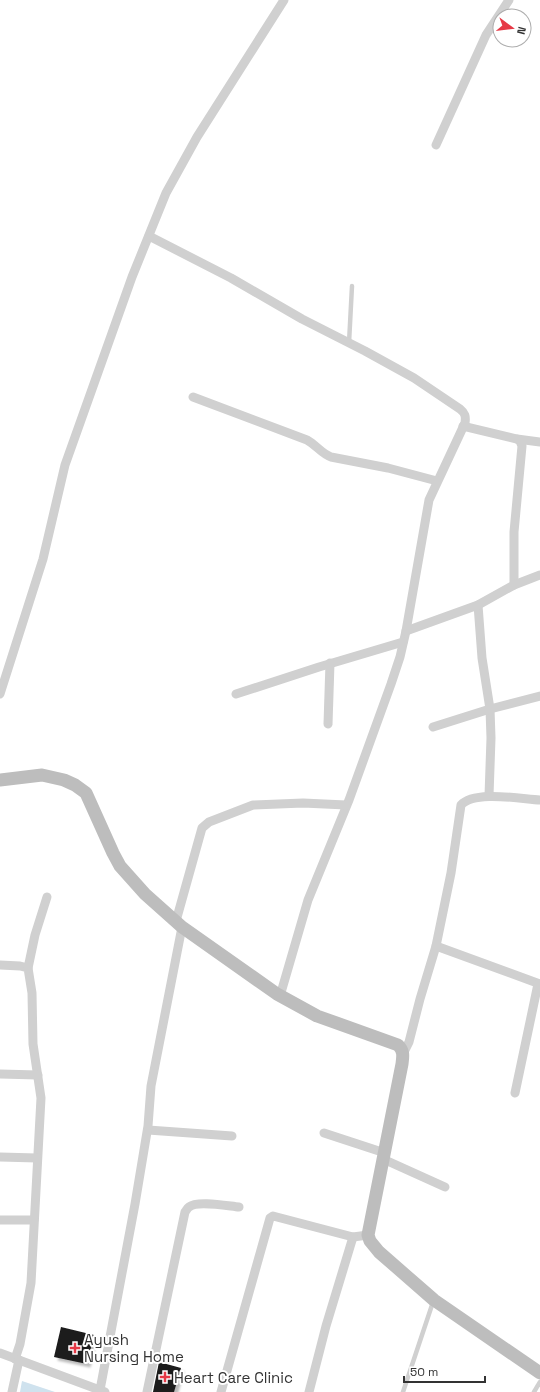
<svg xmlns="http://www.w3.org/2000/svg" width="540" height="1392" viewBox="0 0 540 1392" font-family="'Space Grotesk',sans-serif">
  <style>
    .water { fill: #cfe2ee }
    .building { fill: #1a1a1a; filter: url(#shadow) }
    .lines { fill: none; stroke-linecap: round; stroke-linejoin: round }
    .lane { stroke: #d0d0d0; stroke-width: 4.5 }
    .street { stroke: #d0d0d0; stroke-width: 9 }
    .secondary { stroke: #bdbdbd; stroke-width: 13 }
    .poi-dot { fill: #e63946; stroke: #fff; stroke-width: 1.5 }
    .labels { text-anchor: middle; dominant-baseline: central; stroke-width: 4; stroke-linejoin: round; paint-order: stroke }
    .poi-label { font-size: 15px; fill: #333; stroke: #fff; text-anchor: start }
  </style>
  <defs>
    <filter id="shadow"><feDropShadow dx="3.5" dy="3.5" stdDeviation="1" flood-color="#0004"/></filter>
  </defs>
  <rect width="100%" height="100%" fill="#fff"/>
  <path class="water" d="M22,1381l33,11h-35z"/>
  <g class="building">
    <path d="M61,1327l33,8 -7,29 -33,-7z"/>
    <path d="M159,1362l22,6 -7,24h-21z"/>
  </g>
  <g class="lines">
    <g class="lane">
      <path d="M349,343l3,-57"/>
      <path d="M403,1392l30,-90"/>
      <path d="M534,1392l6,-10"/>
    </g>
    <g class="street">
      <path d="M436,145l50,-110 23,-35"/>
      <path d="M149,236l82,42 71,41 63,32 49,27 46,31c5,4 6,7 5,14l-36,77 -23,131 -6,26 -9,27 -42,116 -41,100 -28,96"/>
      <path d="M193,397l114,43c9,5 15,14 24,17l57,11 49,13"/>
      <path d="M463,426l54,13 3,2 2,5 -8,86v53"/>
      <path d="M517,439l23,3"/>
      <path d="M478,605l4,53 8,51 1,29 -2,58"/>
      <path d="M406,631l72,-26 36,-20 26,-10"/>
      <path d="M0,694l43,-135 22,-94 67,-188 34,-84 31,-56 87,-137"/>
      <path d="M236,694l83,-27 84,-25"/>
      <path d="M328,724l2,-61"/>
      <path d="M433,727l57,-18 50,-13"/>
      <path d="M176,921l26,-93 7,-6 44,-17 50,-2 43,2"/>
      <path d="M436,946l104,38"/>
      <path d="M0,965l20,1 8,2 4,25 1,51 8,54 -10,185 -11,61 -5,15"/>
      <path d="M28,968l7,-33 12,-38"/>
      <path d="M403,1054l6,-12 11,-43 16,-53 15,-73 10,-68c13,-15 60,-6 79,-5"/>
      <path d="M0,1074l38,1"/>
      <path d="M515,1093l23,-109"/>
      <path d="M148,1130l84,6"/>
      <path d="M324,1133l61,20"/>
      <path d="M0,1157l37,1"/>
      <path d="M383,1159l62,28"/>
      <path d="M0,1220h34"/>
      <path d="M0,1353l105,39"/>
      <path d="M100,1390l35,-186 13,-78 3,-40 31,-159"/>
      <path d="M12,1392l7,-32"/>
      <path d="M147,1392l38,-180c1,-1 3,-5 4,-5 8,-7 39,-1 50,0"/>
      <path d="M221,1392l49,-174 3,-2 80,21 15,-2"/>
      <path d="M309,1392l17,-66 27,-89"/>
    </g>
    <path class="secondary" d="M0,780l42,-5 22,5 11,5 11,8 27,60 7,13 25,28 37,33 95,67 40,22 81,29c6,6 5,11 4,19l-34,171 2,6 9,11 55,48 106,73"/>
  </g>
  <g class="poi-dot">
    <path d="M73 1342h4v4h4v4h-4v4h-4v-4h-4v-4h4z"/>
    <path d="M163 1371h4v4h4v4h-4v4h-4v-4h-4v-4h4z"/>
  </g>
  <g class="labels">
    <g class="poi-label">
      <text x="84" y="1339">Ayush<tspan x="84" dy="17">Nursing Home</tspan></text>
      <text x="174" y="1377">Heart Care Clinic</text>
    </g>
  </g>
  <g transform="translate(512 28) rotate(105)"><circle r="19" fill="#ffffff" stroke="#adadad"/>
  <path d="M0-3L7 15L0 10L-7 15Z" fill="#e63946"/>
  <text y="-6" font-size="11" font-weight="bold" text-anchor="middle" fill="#333333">N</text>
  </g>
  <path d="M404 1376v6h81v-6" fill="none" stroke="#333333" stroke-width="2"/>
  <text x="410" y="1376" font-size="12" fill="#333333" stroke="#ffffff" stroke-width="3" paint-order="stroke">50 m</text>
</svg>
